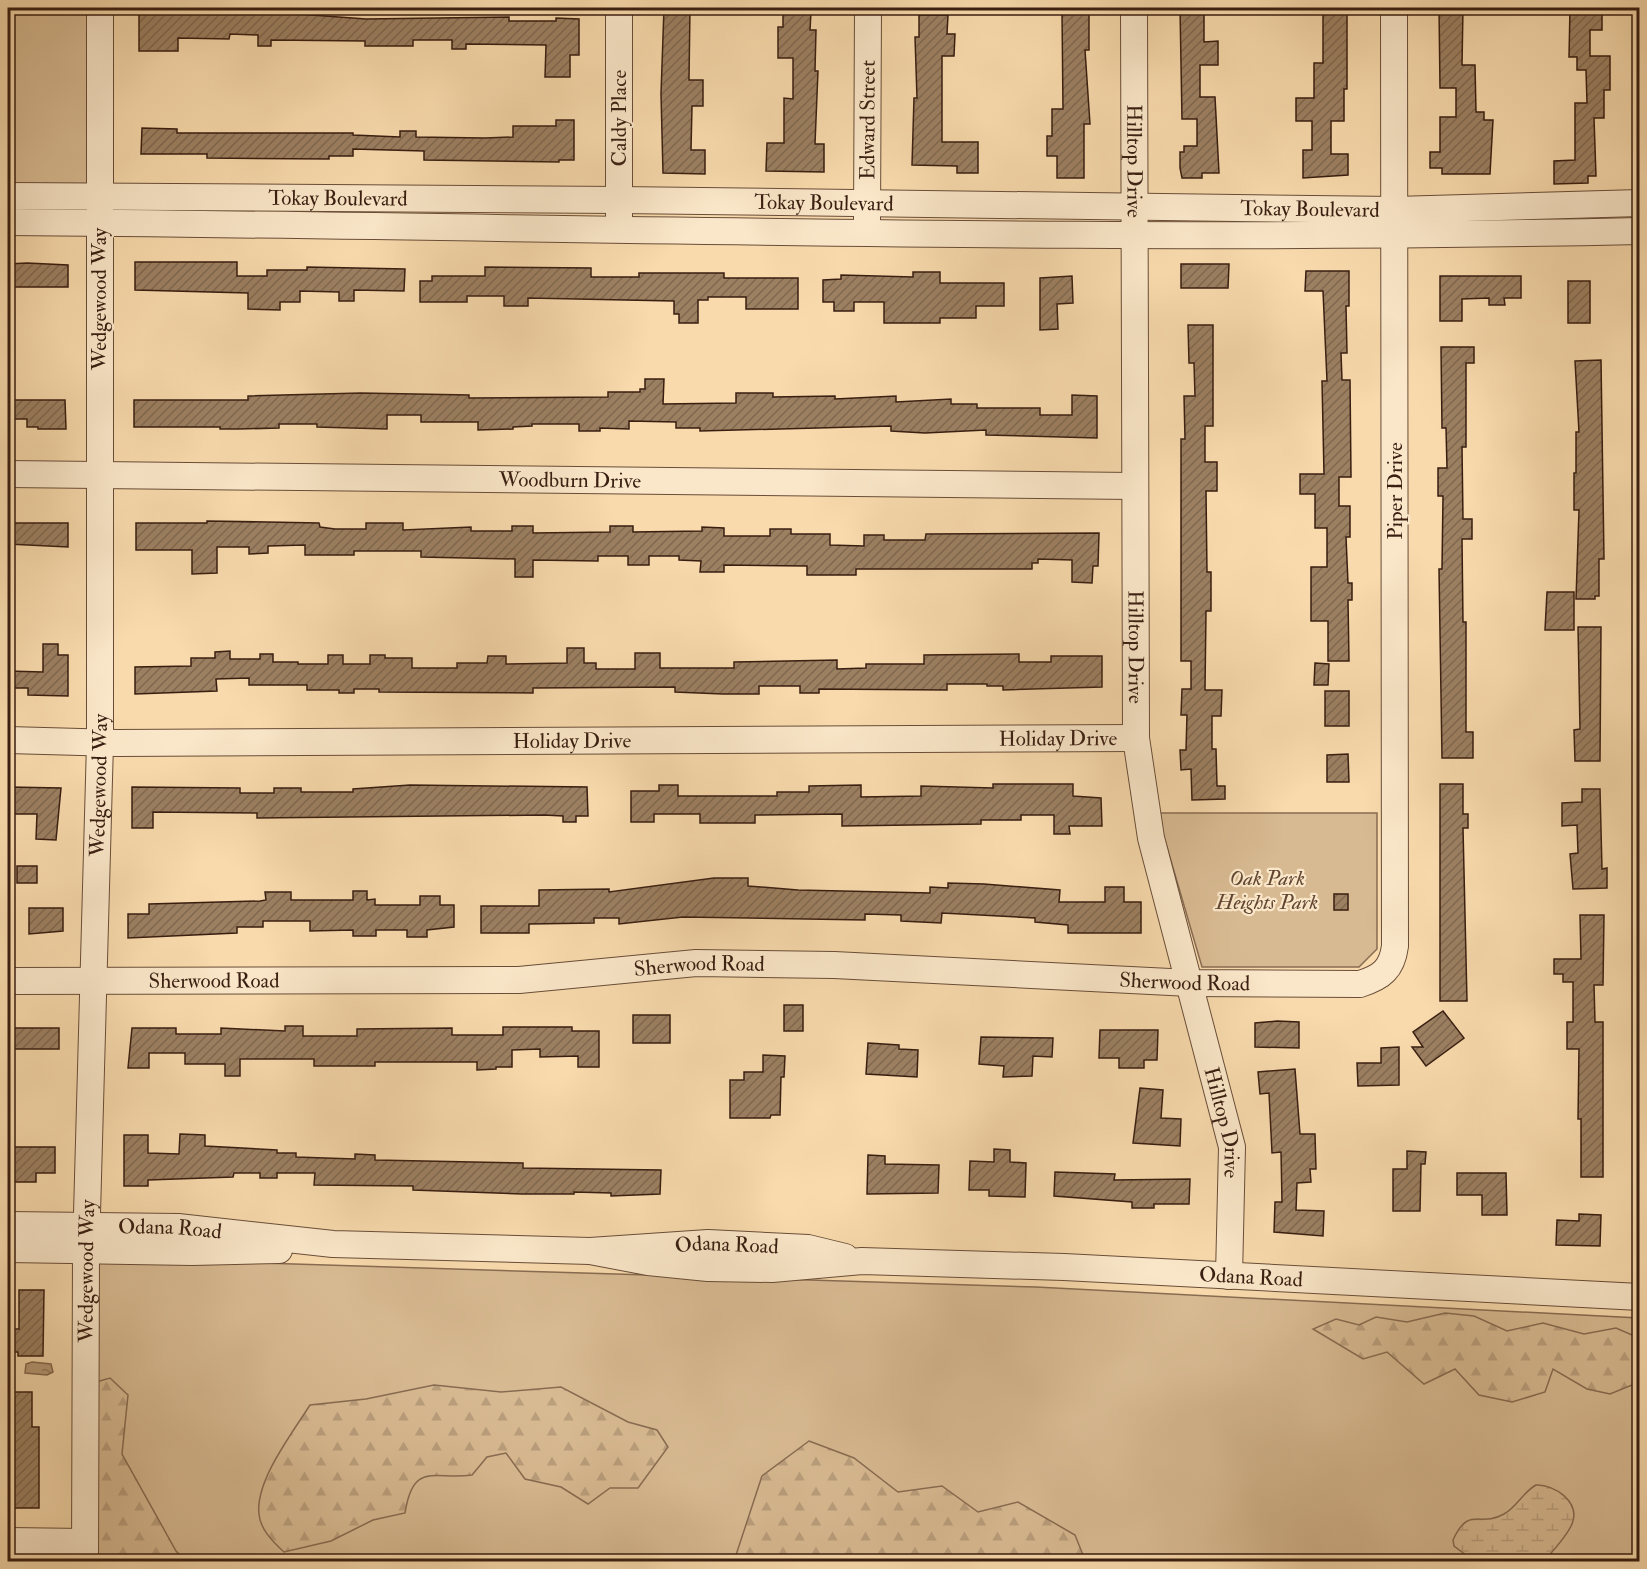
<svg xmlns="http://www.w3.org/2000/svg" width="1647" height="1569" viewBox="0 0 1647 1569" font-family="'IM FELL Double Pica',serif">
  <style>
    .green { fill: #d8ba92; stroke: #886c52; stroke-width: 1.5 }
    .forest { fill: url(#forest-firs); stroke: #886c52; stroke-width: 1.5 }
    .wetland { fill: url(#wetland-marsh); stroke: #886c52; stroke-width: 1.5 }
    .water { fill: url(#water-ripples); stroke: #85684e; stroke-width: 1.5 }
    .building { fill: url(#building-hatch); stroke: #391e11; stroke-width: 1.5 }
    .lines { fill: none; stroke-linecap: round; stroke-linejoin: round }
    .minor-casing { stroke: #694d38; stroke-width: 28 }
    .minor { stroke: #fae7c9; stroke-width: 26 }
    .labels { text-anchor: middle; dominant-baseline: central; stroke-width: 4.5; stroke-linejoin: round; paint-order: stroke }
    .street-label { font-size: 21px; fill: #391e11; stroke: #fae7c9 }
    .park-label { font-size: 21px; font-style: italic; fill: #614531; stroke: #fae7c9 }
  </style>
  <defs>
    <pattern id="forest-firs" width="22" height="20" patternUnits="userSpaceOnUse" patternTransform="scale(1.5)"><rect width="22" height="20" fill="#d8ba92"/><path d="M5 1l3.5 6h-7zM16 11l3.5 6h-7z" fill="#ba9f7d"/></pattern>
    <pattern id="wetland-marsh" width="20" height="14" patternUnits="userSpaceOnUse" patternTransform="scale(1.5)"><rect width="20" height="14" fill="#d8ba92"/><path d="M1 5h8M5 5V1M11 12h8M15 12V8" fill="none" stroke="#ba9f7d"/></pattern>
    <pattern id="water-ripples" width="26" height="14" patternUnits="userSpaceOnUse" patternTransform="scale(1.5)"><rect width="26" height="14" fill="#b79a77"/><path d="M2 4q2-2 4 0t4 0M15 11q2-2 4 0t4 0" fill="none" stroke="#967d60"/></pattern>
    <pattern id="building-hatch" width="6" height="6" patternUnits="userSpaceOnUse" patternTransform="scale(1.5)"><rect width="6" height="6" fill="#9c8062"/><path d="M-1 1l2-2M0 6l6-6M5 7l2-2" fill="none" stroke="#80684f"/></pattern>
  </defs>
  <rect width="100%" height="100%" fill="#f8daac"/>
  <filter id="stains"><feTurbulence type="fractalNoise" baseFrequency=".00333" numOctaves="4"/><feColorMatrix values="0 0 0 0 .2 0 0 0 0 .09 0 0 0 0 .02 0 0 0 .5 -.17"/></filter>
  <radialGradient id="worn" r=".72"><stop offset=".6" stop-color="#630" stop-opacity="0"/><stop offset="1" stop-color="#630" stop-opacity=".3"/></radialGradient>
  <g class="green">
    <path d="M8,8h92l-2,187 -90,1z"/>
    <path d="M1157,813h220v136l-18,18h-157z"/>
    <path d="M96,1258l940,29 603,31v243l-1544,1z"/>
  </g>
  <g class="forest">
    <path d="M1445,1313l29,3 33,15 36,-8 41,11 32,-6 23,10v39l-2,6 -27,11 -23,-5 -34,-20 -8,23 -33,10 -33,-7 -24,-26 -31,15 -37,-32 -24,7 -50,-30 23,-10 23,6 17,-8 31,5z"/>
    <path d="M110,1378l18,17 -6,59 54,97 10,10 -91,1 1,-180z"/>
    <path d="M434,1385l67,7 60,-5 67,35 29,8 11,17 -30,41h-28l-22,16 -27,-17 -36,-8 -19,-26 -19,4 -15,18c-38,5 -59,-14 -67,38l-32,7 -42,21 -47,11c-11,-10 -24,-23 -25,-38 -4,-33 34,-82 51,-109l56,-6z"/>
    <path d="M809,1441l45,17 44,34 44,-6 36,26 40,-10 57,33 10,25 -343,1 -6,-6 26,-79z"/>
  </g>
  <path class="wetland" d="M1536,1485c18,-1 45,17 36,39 -5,12 -19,27 -28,37h-70l-20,-15 -1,-6c16,-35 26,-12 51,-26 13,-7 19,-22 32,-29z"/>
  <path class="water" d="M32,1362l19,2 2,8 -6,3 -22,-2 1,-9z"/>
  <g class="building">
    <path d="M664,8h26l-1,72h14v26h-11l-1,44h14v24l-42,-1 -2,-79z"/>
    <path d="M1180,8h24v34l14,-1v24h-18v32h15l4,76h-17v5h-20l-2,-10v-16h4v-6h13v-27h-15z"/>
    <path d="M1323,8h24v81h-3v32h-13v33h17v21l-45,3v-28h9v-29h-16v-23h18v-35h9z"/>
    <path d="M1439,8h24l-1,57h13l1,47h8v8h9l-3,54h-48v-6h-12v-16h10v-35h16v-29h-16z"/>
    <path d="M1570,8h32v22h-12v26h20v34h-6v28h-10l2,58h-8v7l-34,1v-23l21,-1v-57h12l-1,-33h-9v-13h-8z"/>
    <path d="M783,12h28l-1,18h6l-1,41h3l-3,73h9v28l-58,-1 1,-28h17v-45l9,1v-41h-15v-31h5z"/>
    <path d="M1062,12h27v38h-4l5,74h-6v54h-27v-22h-10v-20h5v-27h11z"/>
    <path d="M139,14h159l68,5 143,-2v4h47v-3l23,1v36h-9v22h-25l1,-32 -80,-1v5h-14v-9h-39v6h-48v-5l-94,-1v6h-13v-11l-28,-1 -1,5 -51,-1v13h-39z"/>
    <path d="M919,15h29l-1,19h8l-1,22h-12v86h36v31h-21v-7l-45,-1 2,-67h3l-2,-61h4z"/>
    <path d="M556,120h18v40h-15v2l-135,-2v-9l-71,-2v7h-24v3l-122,-1v-4h-66l1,-26 35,1v4h176v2l47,2v-6h16v6l69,1 28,-1v-11h43z"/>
    <path d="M135,262h102v14h30v-6h40v-3l98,2 -1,22 -50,-1v11h-15v-9l-39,-1v11h-20v8l-32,-1v-16l-113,-3z"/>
    <path d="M27,263l41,2v22h-60v-23z"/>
    <path d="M1181,264h48l-1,24h-47z"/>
    <path d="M485,267l106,1v9h48v-4h85v5h74v31h-52v-12h-38v3h-10v23h-19v-9h-5v-13l-146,-3v8h-24v-10h-37v6h-47v-21h12v-5h53z"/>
    <path d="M1306,271h43v35h-3l1,47h-6l1,27h8l1,97h-12v29h11v31h-4l2,46h4v17h-4l1,61h-21v-40h-17v-54h16v-39h-12v-34h-15v-20h24l-2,-93h5l-4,-90h-18z"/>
    <path d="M913,272h27v11h64v23h-28v12h-36v5h-56v-21h-30v9h-20v-9h-11v-22l18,-1v-4l72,2z"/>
    <path d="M1072,276l1,27 -16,1 1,25 -18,1v-52z"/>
    <path d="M1440,276h81v22h-17l1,7h-16v-7l-27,1v22h-22z"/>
    <rect x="1568" y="281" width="22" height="42"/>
    <path d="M1188,325h25v101h-8v36h12v29h-11l1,81h4v39h-5l-1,79h17l-1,26h-9v33h4l1,37h8v13l-33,1 -1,-31 -10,1 -1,-20h6l1,-35h-6l1,-26h9v-28h-10v-222h4l-1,-43h11l-1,-33h-5z"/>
    <path d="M1441,347h33v16h-8v84h-4l1,72h9v20h-10l1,83h3v110h7v26h-31l-3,-189h3l1,-73h-5v-28h9l-1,-40h-4z"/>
    <path d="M1601,360l3,199h-5v37h-4v3h-19l3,-89h-5v-37h2v-41h3l-4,-71z"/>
    <path d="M645,379h19l-1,25 73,-1v-10h37v4l62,-1v3l61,-3v6l55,-3v5h26v4h63v7h32v-20l25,1v42l-111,-3v-5l-61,3 -34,-2v-5l-191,5v-3h-24v-6l-47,-1v8l-29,-1v3h-21v-7h-47v2l-19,1v2l-35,1v-8h-57v-7h-34v14l-70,-2v-3h-38v4l-40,1h-19v-2h-86v-27h114v-4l113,-3 108,2v3l139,-1v-5h32v-3h5z"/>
    <path d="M8,400h57l1,29h-28v-2h-11v-8h-19z"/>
    <path d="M207,521l112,2 1,4 15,2h31v-6h37v7l68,-3v4h41v-5h21v7l77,-1v-6h23v6l69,-1v-4l22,1v8h46v-7h21v5h39v11l34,1v-11h20v5h41l1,-6 173,-1 -1,33h-5l-1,17 -20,-1v-22l-34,-1v4h-6v6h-176v6h-49v-9l-83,-1v7h-24l1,-11 -22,-1v-4h-30v9h-21v-9h-30v5l-65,-1v17h-18v-18l-94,-2v-6h-67v4h-49v-10l-37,1v7l-19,1v-7h-32v26l-25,1v-24h-56v-27h71z"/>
    <path d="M8,523h60v24l-60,-3z"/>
    <path d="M1547,592h27v38h-29z"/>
    <path d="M1578,627h23l-1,134h-25l-1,-31 6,-1z"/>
    <path d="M43,644h15v11h10v41l-40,-1v-7h-20v-17l35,1z"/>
    <path d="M567,648h17v15h12v6h39v-16h25v15h74v-6l103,-2v9l29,-1v-4h58v-9l95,-1v8h32v-6h51v31l-99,3v-4h-16v-2h-40v6l-128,-1v4h-19v-7h-41v8h-36l-48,-2v-5l-142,1v5l-154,-1v-3h-25v4h-15v-3h-32v-5h-58v-7l-33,1 1,12 -82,3v-27l56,-1v-8h24v-6l15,-1v8h30v-5h13v8h25v2h30v-9h15v9h27v-9h15v3h27v10h45v-5h30l1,-7h18v8l61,-1z"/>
    <path d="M1315,663l14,1 -1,21h-14z"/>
    <rect x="1325" y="691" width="24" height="35"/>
    <path d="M1348,754l1,28h-22v-27z"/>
    <path d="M993,784h80v12l28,2 1,28h-33l1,8h-16v-19h-33v5h-40v4l-139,2v-12l-87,1v8h-55v-9h-46v8h-23v-31h28v-6h19v11h99v-4h32v-6l52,-1v12l60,-1v-10l72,2z"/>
    <path d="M1440,784h23v30h5v14h-5l4,173h-27z"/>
    <path d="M410,785l177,2 1,29h-12v6h-13v-6l-19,-1 -287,3v-5l-104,-1v16h-21v-41l108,1v5h34v-5h27v4h52v-3z"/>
    <path d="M8,787l53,1 -5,52 -20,-1 1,-25h-29z"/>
    <path d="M1582,789h18l2,80 5,-1v20l-34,1 -3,-35 8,-1 -1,-28 -15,1v-23l20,-1z"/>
    <rect x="17" y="866" width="20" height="17"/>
    <path d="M714,878h34v8l50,4 132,3v-6l18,1v-5l36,1 76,6 -1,12h46v-15h19v15h17v31h-73v-8l-33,-3v-4l-93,-5 -1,10 -40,-2v-6l-36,-1v6l-182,-3 -64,7v-6h-25v5l-65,1v9h-48v-27h58v-16l70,-1v3z"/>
    <path d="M353,891h14v9l8,-1v6h45v-9h20v9h14v22l-27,3v7h-20v-7h-31v6h-23v-6l-43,1v-10h-47v6h-26v6l-109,5v-24h21v-10l111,-3 6,-1 -1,-8h26v8h62z"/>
    <rect x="1334" y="894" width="14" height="16"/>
    <path d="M29,908h34v23l-34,3z"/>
    <path d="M1580,915h24l-1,70h-9l1,37h8v155h-22v-58h-3l1,-70h-12v-27h6v-40h-10v-8h-9v-15h27z"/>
    <rect x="784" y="1005" width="19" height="26"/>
    <path d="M1443,1011l21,27 -38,28 -14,-19h11l-10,-15z"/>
    <rect x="633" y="1015" width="37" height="28"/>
    <path d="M1277,1021l22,1v26l-44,-1v-24z"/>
    <path d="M285,1026h18v10h54v-7l95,-1v7h51v-8h69v4h27v36h-21v-11l-38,1v-8l-28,1v17h-16v2l-19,1v-8h-102v4h-61v-7h-74v17h-15v-12h-40v-11h-36v15h-21l4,-40h44v6h45v-6l64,3z"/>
    <path d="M16,1028h43v21h-51v-19z"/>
    <path d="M1100,1030h58l-1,30h-13v8h-25v-10h-20z"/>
    <path d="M981,1037l72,1 -1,19 -19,-1 -1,20 -29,1 1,-11 -25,-2z"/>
    <path d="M868,1043l31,2v4l19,1 -1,27 -51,-3z"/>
    <path d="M1399,1047v38l-41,1 -1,-23h24v-15z"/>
    <path d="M763,1055l22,1 -1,21h-3l-1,38h-9l-1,3h-40v-38h14v-8h19z"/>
    <path d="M1295,1069l5,65h15l1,35h-6l1,13 -14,1 -1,27 28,1 -1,25 -49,-4 1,-30h7l-1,-50 -9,1 -3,-60 -9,1 -2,-22z"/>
    <path d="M1140,1088l23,2 -2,28 20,1 -1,27 -47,-3z"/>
    <path d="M180,1134l25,1v11l72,4v3h19v4l59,2v-5l20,1v5l148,3v5l138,2 -1,24 -49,2v-3l-37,-1v2h-52l-109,-4v-4l-99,-1 1,-12h-38v5h-17v-5h-26l-1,4 -85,3v6h-24v-51h24v18l31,1z"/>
    <path d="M13,1147h42v26h-19v9h-23z"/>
    <path d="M994,1149l16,1v12l16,1 -1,34 -36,-1v-6h-20l1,-29 24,1z"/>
    <path d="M1407,1151l19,1 -1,12h-4l-1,47h-27v-42h14z"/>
    <path d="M868,1155l17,1v8l54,1 -1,28 -71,1z"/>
    <path d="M1055,1172l60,2 -1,6 76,-1 -1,25h-35v4h-22v-6l-78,-6z"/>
    <path d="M1457,1173h49l1,42h-25v-20h-25z"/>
    <path d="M1579,1214l22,1 -1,31 -44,-1 1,-25 22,1z"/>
    <path d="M19,1290h25l-1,66h-25v-4h-5v-23h6z"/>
    <path d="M8,1392h24v35h7v81h-28v-15h-3z"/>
  </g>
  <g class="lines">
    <defs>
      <g id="minor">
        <path d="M619,8v209"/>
        <path id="s1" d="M1134,8l2,730 15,100 81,309 -3,129"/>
        <path id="s2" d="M8,196l611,4 776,10 245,-7"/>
        <path id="s3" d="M867,220l1,-212"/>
        <path d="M8,222c543,4 1088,21 1632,9"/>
        <path id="s4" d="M8,474l1126,12"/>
        <path id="s5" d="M8,740l109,3 1019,-5"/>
        <path id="s6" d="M8,981l511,-1 177,-17 138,2 356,18 170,1c22,-7 32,-15 35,-38l-1,-938"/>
        <path id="s7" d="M8,1225l170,2 155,17 257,7 118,-8 100,5 37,9"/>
        <path d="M8,1249l184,3 87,-2"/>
        <path id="s8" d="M590,1251l58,11 60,6 64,1 90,-8 202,6 576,30"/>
        <path d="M8,1541l77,1"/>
        <path id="s9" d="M85,1562l1,-312 14,-507v-735"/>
      </g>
    </defs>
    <use href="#minor" class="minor-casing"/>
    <use href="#minor" class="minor"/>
  </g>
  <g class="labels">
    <g class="street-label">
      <text transform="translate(619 118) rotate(-90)">Caldy Place</text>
      <text stroke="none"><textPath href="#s3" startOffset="100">Edward Street</textPath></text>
      <text stroke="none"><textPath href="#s1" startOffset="153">Hilltop Drive</textPath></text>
      <text stroke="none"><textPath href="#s2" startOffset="330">Tokay Boulevard</textPath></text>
      <text stroke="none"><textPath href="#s2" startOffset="816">Tokay Boulevard</textPath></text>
      <text stroke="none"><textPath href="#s2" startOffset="1302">Tokay Boulevard</textPath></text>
      <text transform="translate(99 299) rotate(-90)">Wedgewood Way</text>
      <text stroke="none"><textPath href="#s4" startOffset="562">Woodburn Drive</textPath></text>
      <text transform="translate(1395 491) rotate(-90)">Piper Drive</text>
      <text stroke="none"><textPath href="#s1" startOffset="639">Hilltop Drive</textPath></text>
      <text stroke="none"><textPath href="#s5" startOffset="1050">Holiday Drive</textPath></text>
      <text stroke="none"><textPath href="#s5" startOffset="564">Holiday Drive</textPath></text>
      <text stroke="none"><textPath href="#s9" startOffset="777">Wedgewood Way</textPath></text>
      <text stroke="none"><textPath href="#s6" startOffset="692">Sherwood Road</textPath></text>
      <text stroke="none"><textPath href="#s6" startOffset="206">Sherwood Road</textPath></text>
      <text stroke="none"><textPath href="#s6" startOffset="1178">Sherwood Road</textPath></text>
      <text stroke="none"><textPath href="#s1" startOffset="1125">Hilltop Drive</textPath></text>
      <text stroke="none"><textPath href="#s7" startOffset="162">Odana Road</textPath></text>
      <text stroke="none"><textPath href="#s7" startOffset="720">Odana Road</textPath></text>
      <text stroke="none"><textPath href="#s9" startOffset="291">Wedgewood Way</textPath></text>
      <text stroke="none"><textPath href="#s8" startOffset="663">Odana Road</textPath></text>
    </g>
    <g class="park-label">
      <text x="1267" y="878">Oak Park<tspan x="1267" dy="24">Heights Park</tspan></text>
    </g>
  </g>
  <rect width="1647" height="1569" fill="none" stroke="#f8daac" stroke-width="30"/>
  <rect x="9" y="9" width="1629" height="1551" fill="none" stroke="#391e11" stroke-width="3"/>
  <rect x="15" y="15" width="1617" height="1539" fill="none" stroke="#391e11" stroke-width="1.5"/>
  <rect width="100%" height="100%" filter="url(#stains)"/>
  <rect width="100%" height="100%" fill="url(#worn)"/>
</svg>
